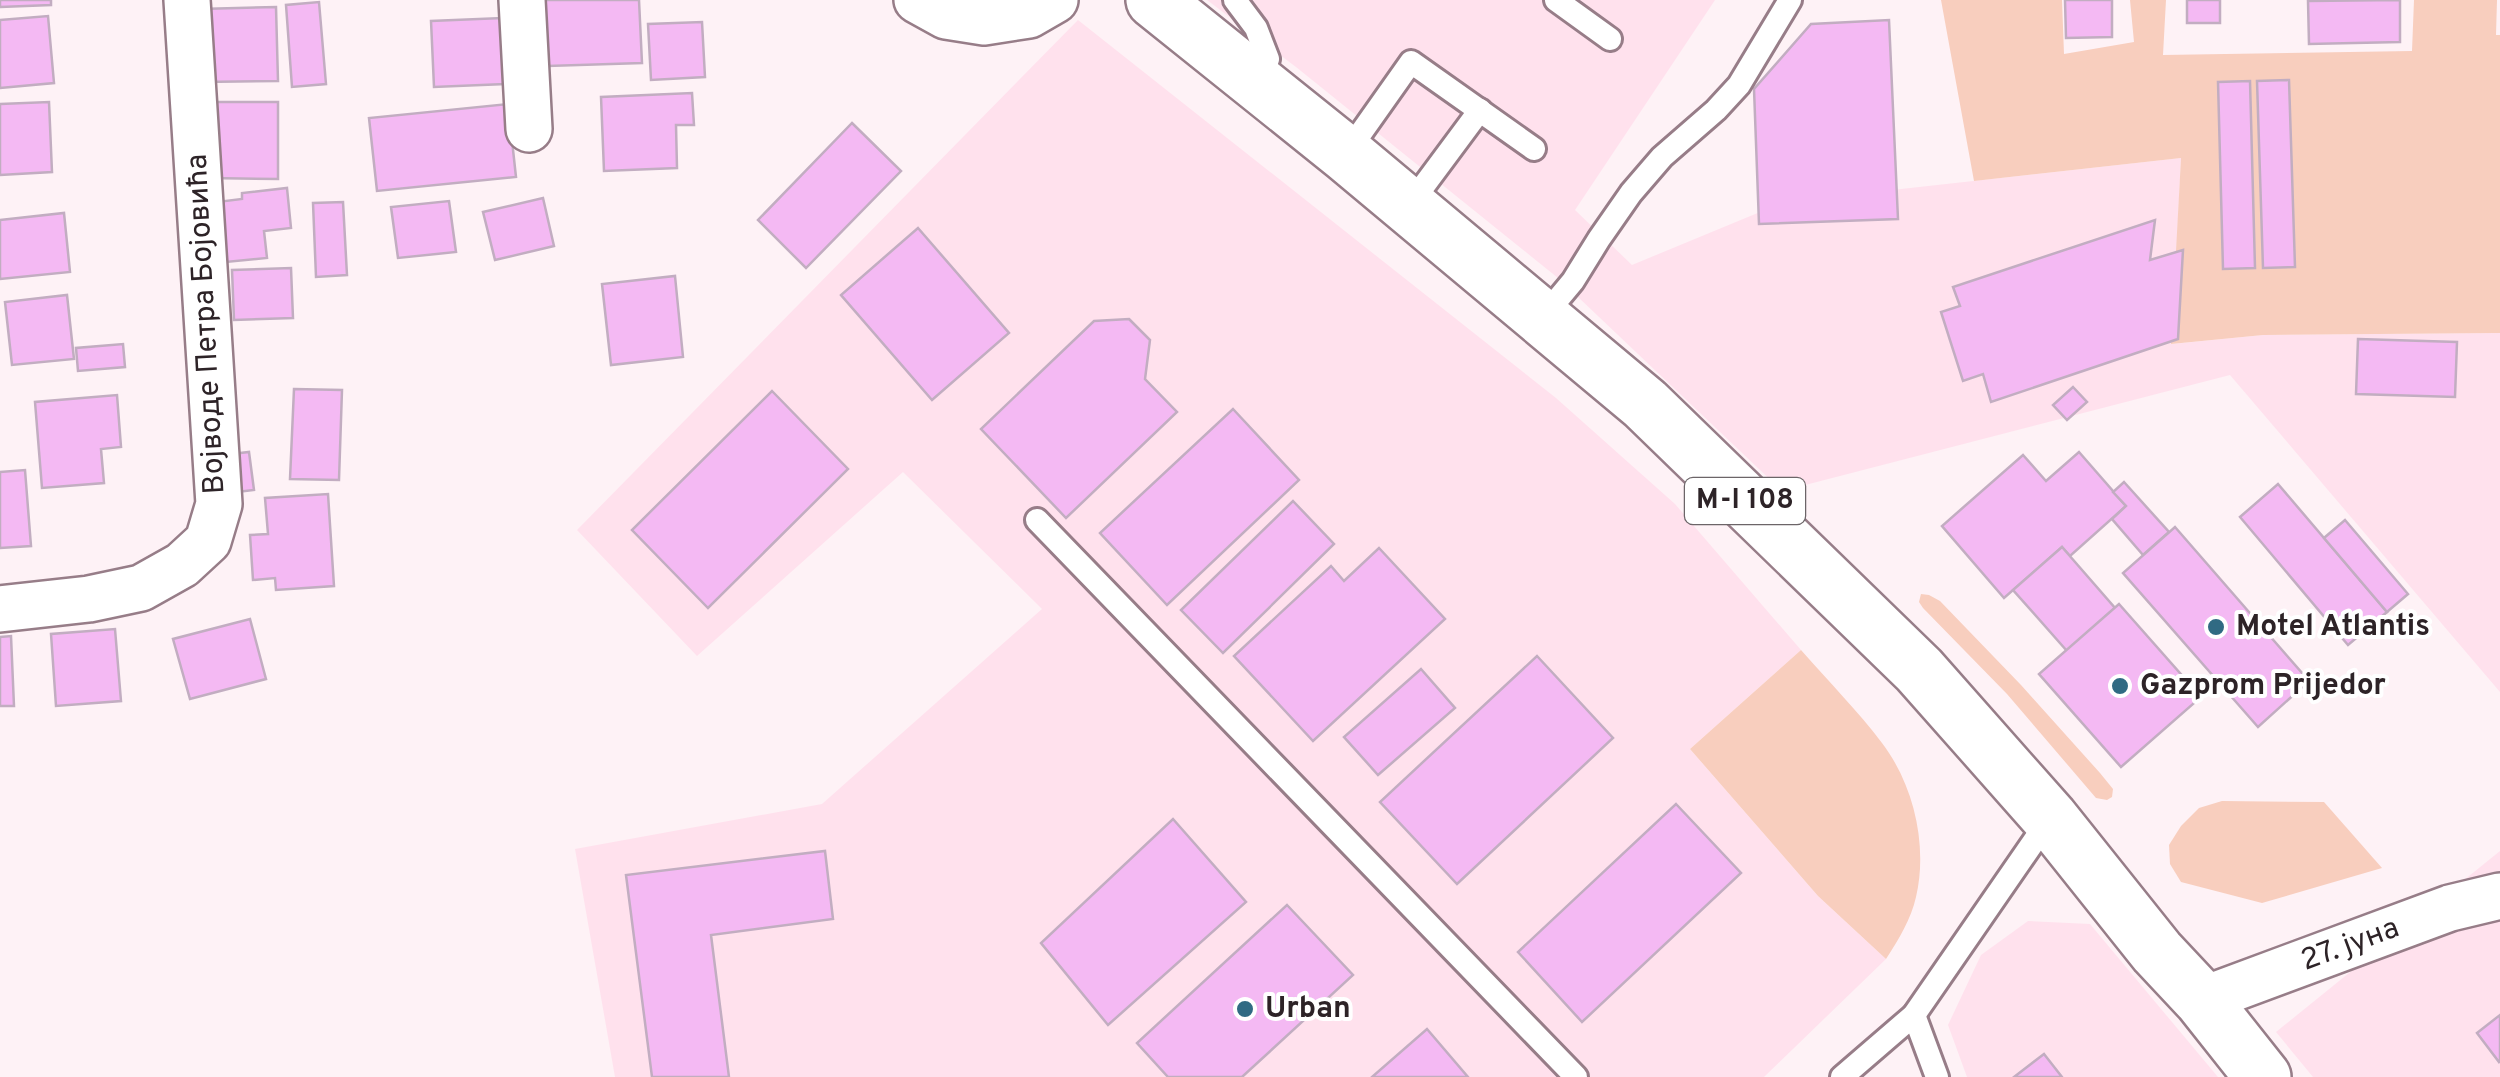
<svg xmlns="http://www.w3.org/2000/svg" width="2500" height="1077" viewBox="0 0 2500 1077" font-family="Overpass,sans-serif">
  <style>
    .built { fill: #ffe1ed }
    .green { fill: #f8cebe }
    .building { fill: #f4b9f3; stroke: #c2adc1; stroke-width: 2.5 }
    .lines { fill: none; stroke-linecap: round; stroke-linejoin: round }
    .service-casing { stroke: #977d88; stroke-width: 28 }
    .minor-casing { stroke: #977d88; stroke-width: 50 }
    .primary-casing { stroke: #977d88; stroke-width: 60 }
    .service { stroke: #fff; stroke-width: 22 }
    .minor { stroke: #fff; stroke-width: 45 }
    .primary { stroke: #fff; stroke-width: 55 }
    .poi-dot { fill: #306a83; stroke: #fff; stroke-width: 4 }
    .labels { text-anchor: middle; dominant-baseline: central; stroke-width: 8; stroke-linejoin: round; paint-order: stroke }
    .shield { fill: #fff; stroke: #6c6568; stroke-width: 2.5 }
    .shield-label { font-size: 28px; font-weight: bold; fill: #2d2327 }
    .street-label { font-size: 30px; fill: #2d2327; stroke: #fff }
    .poi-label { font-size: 30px; font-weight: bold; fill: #2d2327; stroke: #fff; text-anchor: start }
  </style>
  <rect width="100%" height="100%" fill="#fef2f6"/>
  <g class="built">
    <path d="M1207,0h508l-140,210 57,55 152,-63 397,-44 -9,186 91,-9 237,-2v359l-270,-317 -448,116 -224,-213 -262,-211z"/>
    <path d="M1078,20l478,378 119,106 126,146 -111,99 128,147 68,63 -122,118h-1149l-40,-228 247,-45 220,-195 -139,-137 -206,184 -120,-126z"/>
    <path d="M2500,851v226h-187l-37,-45z"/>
    <path d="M2028,921l62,3 128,153h-251l-19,-52 33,-70z"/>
  </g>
  <g class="green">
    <path d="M1941,0h121l2,54 70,-12 -4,-42h36l-3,55 249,-4 2,-51h83l-1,35h4v298l-237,2 -92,9 10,-186 -207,23z"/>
    <path d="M1921,594l8,1 11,6 81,84 79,88 13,16 -1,8 -5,3 -11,-2 -89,-104 -84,-86 -4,-6z"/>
    <path d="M1801,650c27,31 57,61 81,93 32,42 46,103 34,154 -5,22 -17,42 -30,62l-68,-63 -128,-147z"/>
    <path d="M2222,801l102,1 58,66 -120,35 -81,-21 -11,-18 -1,-19 12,-19 18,-18z"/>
  </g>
  <g class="building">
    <path d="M0,0h51v5l-51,2z"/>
    <path d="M545,0h94l3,63 -94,3z"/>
    <path d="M2065,0h47v37l-46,1z"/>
    <rect x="2187" y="0" width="33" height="23"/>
    <path d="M2400,0v42l-91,2 -1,-43z"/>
    <path d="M319,2l7,82 -34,3 -6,-82z"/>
    <path d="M276,7l2,74 -76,1 -2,-73z"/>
    <path d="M48,16l6,67 -54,5v-68z"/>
    <path d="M502,18l3,66 -71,3 -3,-66z"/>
    <path d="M1889,20l9,199 -139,5 -5,-135 57,-65z"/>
    <path d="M702,22l3,55 -54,3 -3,-56z"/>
    <path d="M2289,80l6,187 -32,1 -6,-187z"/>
    <path d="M2250,81l5,187 -32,1 -5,-187z"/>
    <path d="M692,93l2,32h-18l1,43 -73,3 -3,-74z"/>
    <path d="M49,102l3,70 -52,3v-71z"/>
    <path d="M208,102h70v77l-70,-1z"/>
    <path d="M508,104l8,73 -139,14 -8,-73z"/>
    <path d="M852,123l49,48 -95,97 -48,-48z"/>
    <path d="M287,188l4,40 -27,3 3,27 -51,5 -7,-60 33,-4v-6z"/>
    <path d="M543,198l11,48 -59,14 -12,-48z"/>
    <path d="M449,201l7,51 -58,6 -7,-51z"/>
    <path d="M343,202l4,73 -31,2 -3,-74z"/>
    <path d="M64,213l6,59 -70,7v-59z"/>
    <path d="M2155,220l-5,40 33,-10 -5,89 -187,63 -8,-28 -20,7 -22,-69 19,-6 -7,-19z"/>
    <path d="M918,228l91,105 -77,67 -91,-105z"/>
    <path d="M291,268l2,50 -59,2 -2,-50z"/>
    <path d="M675,276l8,81 -72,8 -9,-81z"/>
    <path d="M67,295l7,64 -62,6 -7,-63z"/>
    <path d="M1129,319l21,21 -5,39 32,33 -111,106 -85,-89 113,-108z"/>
    <path d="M2358,339l99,3 -2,55 -99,-3z"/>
    <path d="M123,344l2,23 -47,4 -2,-23z"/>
    <path d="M2073,387l14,15 -20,18 -14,-15z"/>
    <path d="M294,389l48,1 -3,90 -49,-1z"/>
    <path d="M772,391l76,78 -140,139 -76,-78z"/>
    <path d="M117,395l4,52 -20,2 3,34 -62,5 -7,-86z"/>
    <path d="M1233,409l66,71 -132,125 -67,-72z"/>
    <path d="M249,452l5,38 -26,3 -5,-38z"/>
    <path d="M2079,452l47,54 -56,50 -8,-9 -58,51 -62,-72 81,-71 23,26z"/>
    <path d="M25,470l6,76 -31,2v-76z"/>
    <path d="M2124,482l45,50 -26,23 -31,-36 14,-13 -13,-14z"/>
    <path d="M2278,484l109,128 -39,33 -108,-128z"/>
    <path d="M328,494l6,92 -58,4 -1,-12 -22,2 -3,-45 18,-1 -3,-36z"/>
    <path d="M1293,501l41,43 -111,109 -42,-43z"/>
    <path d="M2345,520l63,74 -21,18 -63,-74z"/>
    <path d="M2175,527l134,154 -51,46 -135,-154z"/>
    <path d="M2062,547l53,61 -48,43 -54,-61z"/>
    <path d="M1379,548l66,71 -132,122 -79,-85 97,-90 13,15z"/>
    <path d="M2119,604l82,93 -80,70 -82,-93z"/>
    <path d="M250,619l16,60 -76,20 -17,-60z"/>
    <path d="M115,629l6,72 -65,5 -5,-72z"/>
    <path d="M11,636l3,70h-14v-69z"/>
    <path d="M1537,656l76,82 -156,146 -77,-82z"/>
    <path d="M1421,669l34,39 -77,67 -34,-38z"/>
    <path d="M1676,804l65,69 -159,149 -64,-70z"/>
    <path d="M1173,819l73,83 -138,123 -67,-82z"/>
    <path d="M825,851l8,68 -122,16 18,142h-77l-26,-202z"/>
    <path d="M1287,905l66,70 -111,102h-74l-31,-34z"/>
    <path d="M2500,1015v46l-1,1 -22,-29z"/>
    <path d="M1427,1029l41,48h-96z"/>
    <path d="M2044,1054l18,23h-48z"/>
  </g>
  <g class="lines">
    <defs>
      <g id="service">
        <path d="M1235,0l21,28 12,31 -8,22"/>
        <path d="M1556,0l54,39"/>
        <path d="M1346,154l65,-92 123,87"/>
        <path d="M1408,207l72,-97"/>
        <path d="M1543,317l30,-36 26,-42 32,-46 31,-36 54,-47 23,-25 51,-85"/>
        <path d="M1037,520l539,557"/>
        <path d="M1914,1015l23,62"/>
        <path d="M1842,1077l72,-62 136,-197"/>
      </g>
      <g id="minor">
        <path d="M522,0l7,129"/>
        <path d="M917,0l29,16 38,6 45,-7 26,-15"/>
        <path d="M0,609l89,-10 52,-11 41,-23 26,-24 11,-37 -32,-504"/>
        <path id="s1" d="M2202,1000l248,-92 50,-12"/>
      </g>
      <path id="primary" d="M1154,0l192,154 299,250 274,266 131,148 107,134 45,48 61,77"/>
    </defs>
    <use href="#service" class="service-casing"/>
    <use href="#minor" class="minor-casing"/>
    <use href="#primary" class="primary-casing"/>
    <use href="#service" class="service"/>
    <use href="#minor" class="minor"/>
    <use href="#primary" class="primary"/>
  </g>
  <g class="poi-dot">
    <circle cx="2216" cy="627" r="10"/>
    <circle cx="2120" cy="686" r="10"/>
    <circle cx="1245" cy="1009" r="10"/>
  </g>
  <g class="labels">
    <rect class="shield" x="1685" y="478" width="120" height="46" rx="8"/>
    <g class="shield-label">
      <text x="1745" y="501">M-I 108</text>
    </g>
    <g class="street-label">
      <text transform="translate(207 324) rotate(-93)">Војводе Петра Бојовића</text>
      <text stroke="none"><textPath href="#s1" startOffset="158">27. јуна</textPath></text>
    </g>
    <g class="poi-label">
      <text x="2236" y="627">Motel Atlantis</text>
      <text x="2140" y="686">Gazprom Prijedor</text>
      <text x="1265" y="1009">Urban</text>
    </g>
  </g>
</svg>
